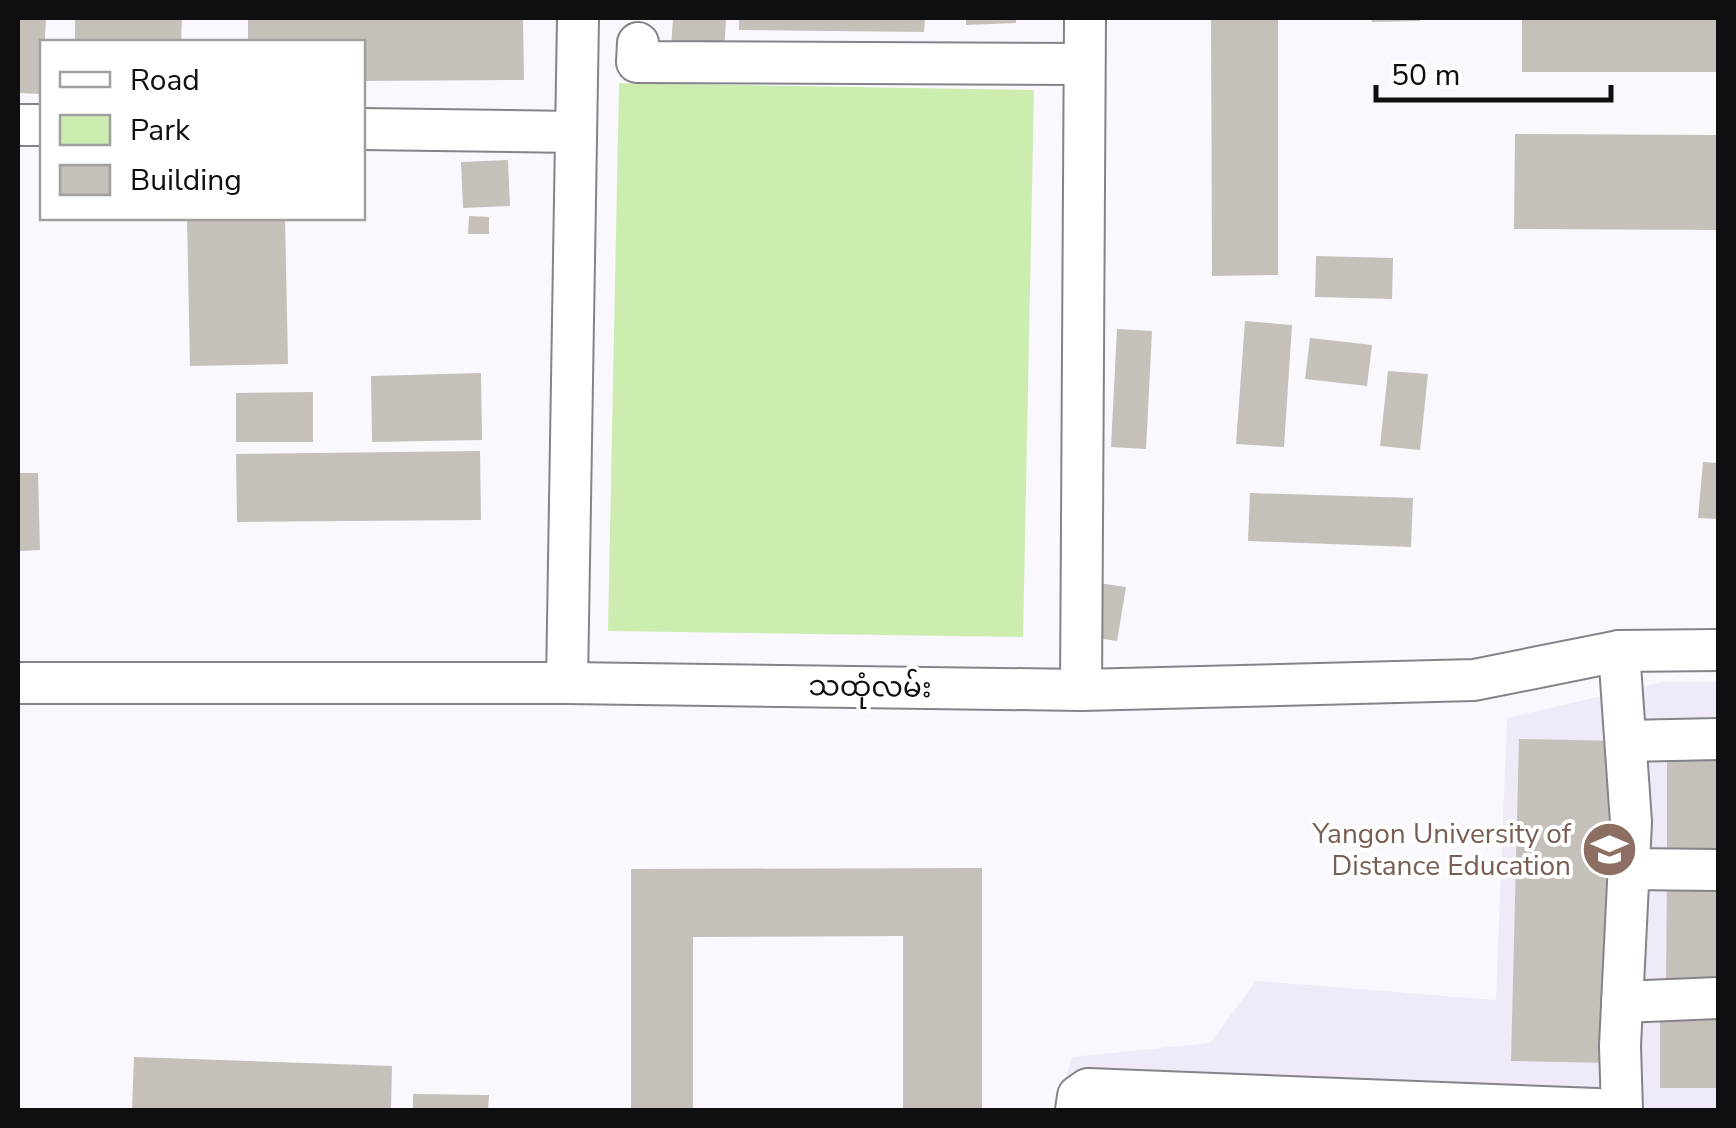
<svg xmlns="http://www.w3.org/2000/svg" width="1736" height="1128" viewBox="0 0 1736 1128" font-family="'Nunito Sans','Noto Sans Myanmar',sans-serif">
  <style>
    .built { fill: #efe9f8 }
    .green { fill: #ccedaf }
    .building { fill: #c5c0b9 }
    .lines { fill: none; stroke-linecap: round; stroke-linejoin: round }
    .minor-casing { stroke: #85838a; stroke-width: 44 }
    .minor { stroke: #fff; stroke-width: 40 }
    .labels { text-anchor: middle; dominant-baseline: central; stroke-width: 8; stroke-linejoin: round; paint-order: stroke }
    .street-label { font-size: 28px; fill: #0f0e10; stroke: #fff }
    .education-label { font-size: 28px; fill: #785e54; stroke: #fff; text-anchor: end }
  </style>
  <rect width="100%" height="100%" fill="#faf8fe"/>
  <path class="built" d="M1662,682h56v426l-662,2 16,-53 138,-14 46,-62 240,19 11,-282z"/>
  <path class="green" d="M619,83l415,7 -11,547 -415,-6z"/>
  <g class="building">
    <path d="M18,18h28l-4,76 -24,-1z"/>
    <path d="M75,18h107l-1,24h-106z"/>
    <path d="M248,18h275l1,62 -162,1v-39h-114z"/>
    <path d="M673,18h53l-2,35 -53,-3z"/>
    <path d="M739,18h186l-1,14 -185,-2z"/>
    <path d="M966,18h50v5l-50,2z"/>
    <path d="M1211,18h67v257l-66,1z"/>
    <path d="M1371,18h49v3l-48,1z"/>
    <rect x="1522" y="18" width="196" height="54"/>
    <path d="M1515,134l203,1v95l-204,-1z"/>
    <path d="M508,160l2,46 -47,2 -2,-46z"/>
    <path d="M469,216l20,1v17h-21z"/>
    <path d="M187,218h98l3,146 -98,2z"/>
    <path d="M1316,256l77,2 -1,41 -77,-2z"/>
    <path d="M1245,321l47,4 -8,122 -48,-3z"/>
    <path d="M1117,329l35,2 -6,118 -35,-2z"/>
    <path d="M1310,338l62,7 -5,41 -62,-7z"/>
    <path d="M1388,371l40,3 -8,76 -40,-4z"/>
    <path d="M481,373l1,67 -110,2 -1,-66z"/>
    <path d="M313,392v50h-77v-49z"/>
    <path d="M480,451l1,69 -244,2 -1,-68z"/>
    <path d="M1703,462l15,1v56l-20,-1z"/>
    <path d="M18,473h20l2,77 -22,1z"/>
    <path d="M1250,493l163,5 -2,49 -163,-6z"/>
    <path d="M1099,583l27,4 -9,54 -27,-4z"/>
    <path d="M1519,739l100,2 -7,322 -101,-2z"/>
    <path d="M1667,752l51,1v100h-51z"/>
    <path d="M982,868v242h-79v-174l-210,1v173h-62v-241z"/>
    <path d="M1667,878h51v104h-52z"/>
    <rect x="1660" y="1012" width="58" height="76"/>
    <path d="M134,1057l258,9 -1,44h-259z"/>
    <path d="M413,1094l76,1 -1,15h-75z"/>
  </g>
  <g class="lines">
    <defs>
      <g id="minor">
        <path d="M638,43l-1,19 447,2"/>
        <path d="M18,125h24"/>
        <path d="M362,129l214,3"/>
        <path d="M1619,651l12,171 -11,224 2,64"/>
        <path d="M18,683h549l514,7 393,-10 145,-29 99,-1"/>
        <path d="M567,683l11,-665"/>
        <path d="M1081,690l4,-672"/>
        <path d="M1626,741l92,-2"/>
        <path d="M1629,869l89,1"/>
        <path d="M1622,1002l96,-4"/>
        <path d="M1076,1110l2,-14 10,-7 534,21"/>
      </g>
    </defs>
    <use href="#minor" class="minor-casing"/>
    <use href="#minor" class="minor"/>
  </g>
  <defs>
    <symbol id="university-disc" viewBox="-11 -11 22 22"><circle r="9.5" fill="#8d6e63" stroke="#fff"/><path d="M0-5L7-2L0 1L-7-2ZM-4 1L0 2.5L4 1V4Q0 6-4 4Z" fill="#fff"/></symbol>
  </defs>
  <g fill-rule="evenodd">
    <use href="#university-disc" x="1578" y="818" width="63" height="63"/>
  </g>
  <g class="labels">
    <g class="street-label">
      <text transform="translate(870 687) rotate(1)">သထုံလမ်း</text>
    </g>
    <g class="education-label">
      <text x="1571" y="834">Yangon University of<tspan x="1571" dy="32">Distance Education</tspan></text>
    </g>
  </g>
  <rect width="1736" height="1128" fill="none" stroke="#0f0e10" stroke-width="40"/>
  <rect x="40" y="40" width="325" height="180" fill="#ffffff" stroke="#9f9f9f" stroke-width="2.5"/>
  <rect x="60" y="72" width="50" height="15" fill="#ffffff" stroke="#9f9f9f" stroke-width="2.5"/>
  <text x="130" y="90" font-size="30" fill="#0f0e10">Road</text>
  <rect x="60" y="115" width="50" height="30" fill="#ccedaf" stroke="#9f9f9f" stroke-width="2.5"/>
  <text x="130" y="140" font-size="30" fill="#0f0e10">Park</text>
  <rect x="60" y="165" width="50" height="30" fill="#c5c0b9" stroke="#9f9f9f" stroke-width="2.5"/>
  <text x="130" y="190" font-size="30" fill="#0f0e10">Building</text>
  <path d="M1376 85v15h235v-15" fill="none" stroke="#0f0e10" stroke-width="5"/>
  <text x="1391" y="85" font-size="30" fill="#0f0e10" stroke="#ffffff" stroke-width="8" paint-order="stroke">50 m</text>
</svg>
